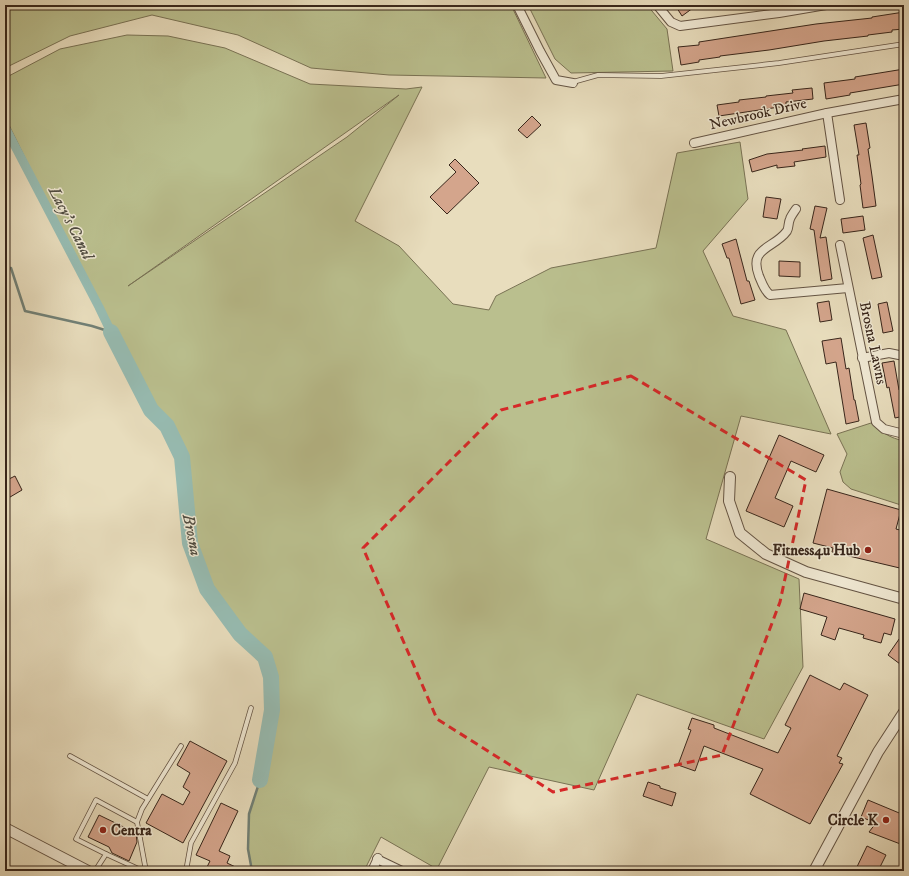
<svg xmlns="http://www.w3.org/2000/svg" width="909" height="876" viewBox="0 0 909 876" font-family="'IM FELL DW Pica',serif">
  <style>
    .green { fill: #babf8e; stroke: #797254; fill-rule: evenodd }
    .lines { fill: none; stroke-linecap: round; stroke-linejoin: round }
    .stream { stroke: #718076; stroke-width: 2.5 }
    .canal { stroke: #97bcb2; stroke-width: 9 }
    .river { stroke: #97bcb2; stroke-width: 16 }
    .building { fill: #d4a58c; stroke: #38261b }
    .service-casing { stroke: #645444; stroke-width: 5.5 }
    .minor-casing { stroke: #645444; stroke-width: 10 }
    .tertiary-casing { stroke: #645444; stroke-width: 12 }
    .service { stroke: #f0e9d4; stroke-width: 4 }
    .minor { stroke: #f0e9d4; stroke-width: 8 }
    .tertiary { stroke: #f0e9d4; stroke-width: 10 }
    .marked { fill: none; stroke: #d62828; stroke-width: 3; stroke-dasharray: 8 5; stroke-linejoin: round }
    .poi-dot { fill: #8f2418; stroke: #f0e9d4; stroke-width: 1.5 }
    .labels { text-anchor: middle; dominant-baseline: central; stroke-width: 3; stroke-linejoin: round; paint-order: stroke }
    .street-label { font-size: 15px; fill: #38261b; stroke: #f0e9d4 }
    .poi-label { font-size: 15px; font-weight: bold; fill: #38261b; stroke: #f0e9d4; text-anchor: end }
    .water-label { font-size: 16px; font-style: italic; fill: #504c41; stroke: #f0e9d4 }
  </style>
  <rect width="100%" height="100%" fill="#e8ddbd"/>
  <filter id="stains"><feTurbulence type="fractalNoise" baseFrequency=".005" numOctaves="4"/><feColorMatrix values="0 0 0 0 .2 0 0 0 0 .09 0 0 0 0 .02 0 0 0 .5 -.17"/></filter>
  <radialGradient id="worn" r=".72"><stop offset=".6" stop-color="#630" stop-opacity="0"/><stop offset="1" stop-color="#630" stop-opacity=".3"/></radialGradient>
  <g class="green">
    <path d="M5,5h506l35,73 -157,-3 -78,-7 -73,-33 -86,-20 -82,21 -65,32z"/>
    <path d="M528,5h119l20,24 6,42 -102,2 -16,-14z"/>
    <path d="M127,35l41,1 57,12 85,36 96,5 16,-2 -67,134 44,25 54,58 36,6 7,-14 55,-28 105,-20 21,-95 63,-11 8,57 -45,52 30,65 53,14 45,104 -90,-18 -35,123 93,40 4,88 -39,72 -127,-45 -43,96 -105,-23 -52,102 -56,-32 -17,34h-112l-4,-22 1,-35 11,-34 12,-70 -1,-33 -6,-20 -25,-23 -33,-45 -17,-46 -8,-86 -15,-31 -16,-16 -40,-78 -106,-215v-39l55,-29zM399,95l-52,42 -219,149z"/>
    <path d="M871,423c10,9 19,15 33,18v65l-53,-17 -8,-7 -3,-10 7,-18 -10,-20z"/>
  </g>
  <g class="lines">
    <g class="stream">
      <path d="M5,268h6l14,43 67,15 19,6"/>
      <path d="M252,871l-4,-22 1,-35 11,-34"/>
    </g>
    <path class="canal" d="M5,127l94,180 12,25"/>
    <path class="river" d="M111,332l40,78 16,16 15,31 8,86 17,46 33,45 25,23 6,20 1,33 -12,70"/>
  </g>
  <g class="building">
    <path d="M675,5h22l-15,11z"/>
    <path d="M904,12v17l-12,1v2l-24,3v1l-44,5 -55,9 -49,6v1l-21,3v2l-18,3 -3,-18 21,-2v-3l117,-18 56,-6v-1z"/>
    <path d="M904,69v15l-54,9v2l-24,4 -2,-16 31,-4v-2z"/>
    <path d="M812,88l1,11 -27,3v4l-67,10 -2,-11 22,-3v-2l27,-3v-1l27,-3 -1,-3z"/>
    <path d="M532,116l9,9 -14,13 -9,-8z"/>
    <path d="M866,123l4,25 -2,1 4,27 4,30 -13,2 -3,-23 1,-1 -4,-29h2l-5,-30z"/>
    <path d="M825,146l1,11 -32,5 1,4 -18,2v-3l-25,7 -3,-12 18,-6 36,-4 -1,-1z"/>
    <path d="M455,159l24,24 -32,31 -17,-17 26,-25 -7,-7z"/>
    <path d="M766,197l15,2 -4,20 -14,-2z"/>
    <path d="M815,206l12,2 -7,30 6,-1 6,42 -11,2 -7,-51 -4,-1z"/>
    <path d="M863,216l2,14 -22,3 -2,-14z"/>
    <path d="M873,235l9,42 -10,2 -9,-41z"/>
    <path d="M736,239l11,42h2l6,19 -14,4 -12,-46h-2l-5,-14z"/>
    <path d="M779,261l21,1v15l-21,-1z"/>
    <path d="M829,301l3,19 -12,2 -3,-19z"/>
    <path d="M887,302l6,29 -10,2 -5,-29z"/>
    <path d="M841,338l5,31 3,-1 5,32h1l4,21 -13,3 -10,-62 -10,2 -4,-23z"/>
    <path d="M894,361l5,29h3l2,12v14l-9,2 -6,-31 -2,1 -5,-25z"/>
    <path d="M779,435l45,20 -8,17 -25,-11 -16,37 18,8 -9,21 -38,-16z"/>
    <path d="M15,476l7,14 -17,10v-19z"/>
    <path d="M827,489l74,21 -5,19 8,2v38l-72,-17 1,-4 -20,-5z"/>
    <path d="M804,593l91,26 -4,16 -7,-2 -3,10 -18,-5 1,-3 -25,-7 -4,12 -14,-5 6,-18 -27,-8z"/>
    <path d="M904,632v35l-16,-12z"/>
    <path d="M810,675l30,15 4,-7 24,12 -31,61 5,2 -3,5 4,1 -33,60 -60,-30 13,-25 -59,-23 -9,25 -17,-6 13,-35 -3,-1 4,-11 22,7v3l64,25 13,-25 -6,-3z"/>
    <path d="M190,741l37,20 -44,82 -37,-20 16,-29 21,11 7,-13 -7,-5 7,-14 -13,-8z"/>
    <path d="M648,782l12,4v2l16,5 -4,13 -29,-10z"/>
    <path d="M868,800l36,15v25l-1,5 -34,-13 7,-9 -15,-6z"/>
    <path d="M221,803l17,8 -19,40 11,5 -3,7 17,8h-39l5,-10 -14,-6z"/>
    <path d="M99,815l37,18 1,9 -8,19 -17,-8 -3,-6 -21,-10z"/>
    <path d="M867,846l19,9 -8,16h-23z"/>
  </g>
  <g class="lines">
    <defs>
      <g id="service">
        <path d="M573,82l25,-7 63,1 118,-13 125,-19"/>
        <path d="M70,756l78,43"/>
        <path d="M137,822l5,-13 39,-63"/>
        <path d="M106,854l-30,-15 20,-39 41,22 9,49"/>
        <path d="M95,871l11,-17 37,17"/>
        <path d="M186,871l5,-28 44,-80 16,-55"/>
      </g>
      <g id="minor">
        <path d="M517,5l23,46 16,29 17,3"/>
        <path d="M657,5l14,17 9,4 99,-13 47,-8"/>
        <path d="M827,113l13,87"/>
        <path d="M694,143l133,-30 77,-14"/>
        <path d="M796,209c-2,3 -5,7 -6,10 -2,4 -1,9 -3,12 -13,18 -39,16 -28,45 3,7 5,14 11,19l78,-7"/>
        <path d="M840,245l36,177 8,7 20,5"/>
        <path d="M862,358l27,-5 15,3"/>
        <path d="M377,859l25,12"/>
        <path d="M372,871l6,-13"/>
      </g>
      <g id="tertiary">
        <path d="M730,477l-1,24 11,32 26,21 40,18 98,27"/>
        <path d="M5,828l83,43"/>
        <path d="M814,871l64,-119 26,-40"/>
      </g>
    </defs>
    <use href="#service" class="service-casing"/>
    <use href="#minor" class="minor-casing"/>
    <use href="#tertiary" class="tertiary-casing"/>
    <use href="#service" class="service"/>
    <use href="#minor" class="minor"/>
    <use href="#tertiary" class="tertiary"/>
  </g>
  <path class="marked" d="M631,376l175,104 -26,122 -58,153 -169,37 -116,-73 -74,-171 138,-138z"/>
  <g class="poi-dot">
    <circle cx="868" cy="550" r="4"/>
    <circle cx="886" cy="820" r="4"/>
    <circle cx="103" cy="830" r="4"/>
  </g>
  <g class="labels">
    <g class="street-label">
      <text transform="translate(758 114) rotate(-13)">Newbrook Drive</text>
      <text transform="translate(873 343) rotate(78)">Brosna Lawns</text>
    </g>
    <g class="poi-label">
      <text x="860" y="550">Fitness4u Hub</text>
      <text x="878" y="820">Circle K</text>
      <text x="111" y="830" text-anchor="start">Centra</text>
    </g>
    <g class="water-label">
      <text transform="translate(71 223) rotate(63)">Lacy's Canal</text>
      <text transform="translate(192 535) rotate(79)">Brosna</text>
    </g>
  </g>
  <rect width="909" height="876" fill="none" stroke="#e8ddbd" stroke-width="20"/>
  <rect x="6" y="6" width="897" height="864" fill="none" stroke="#38261b" stroke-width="2"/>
  <rect x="10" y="10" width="889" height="856" fill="none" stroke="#38261b"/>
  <rect width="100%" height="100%" filter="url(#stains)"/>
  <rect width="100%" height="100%" fill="url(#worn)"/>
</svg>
